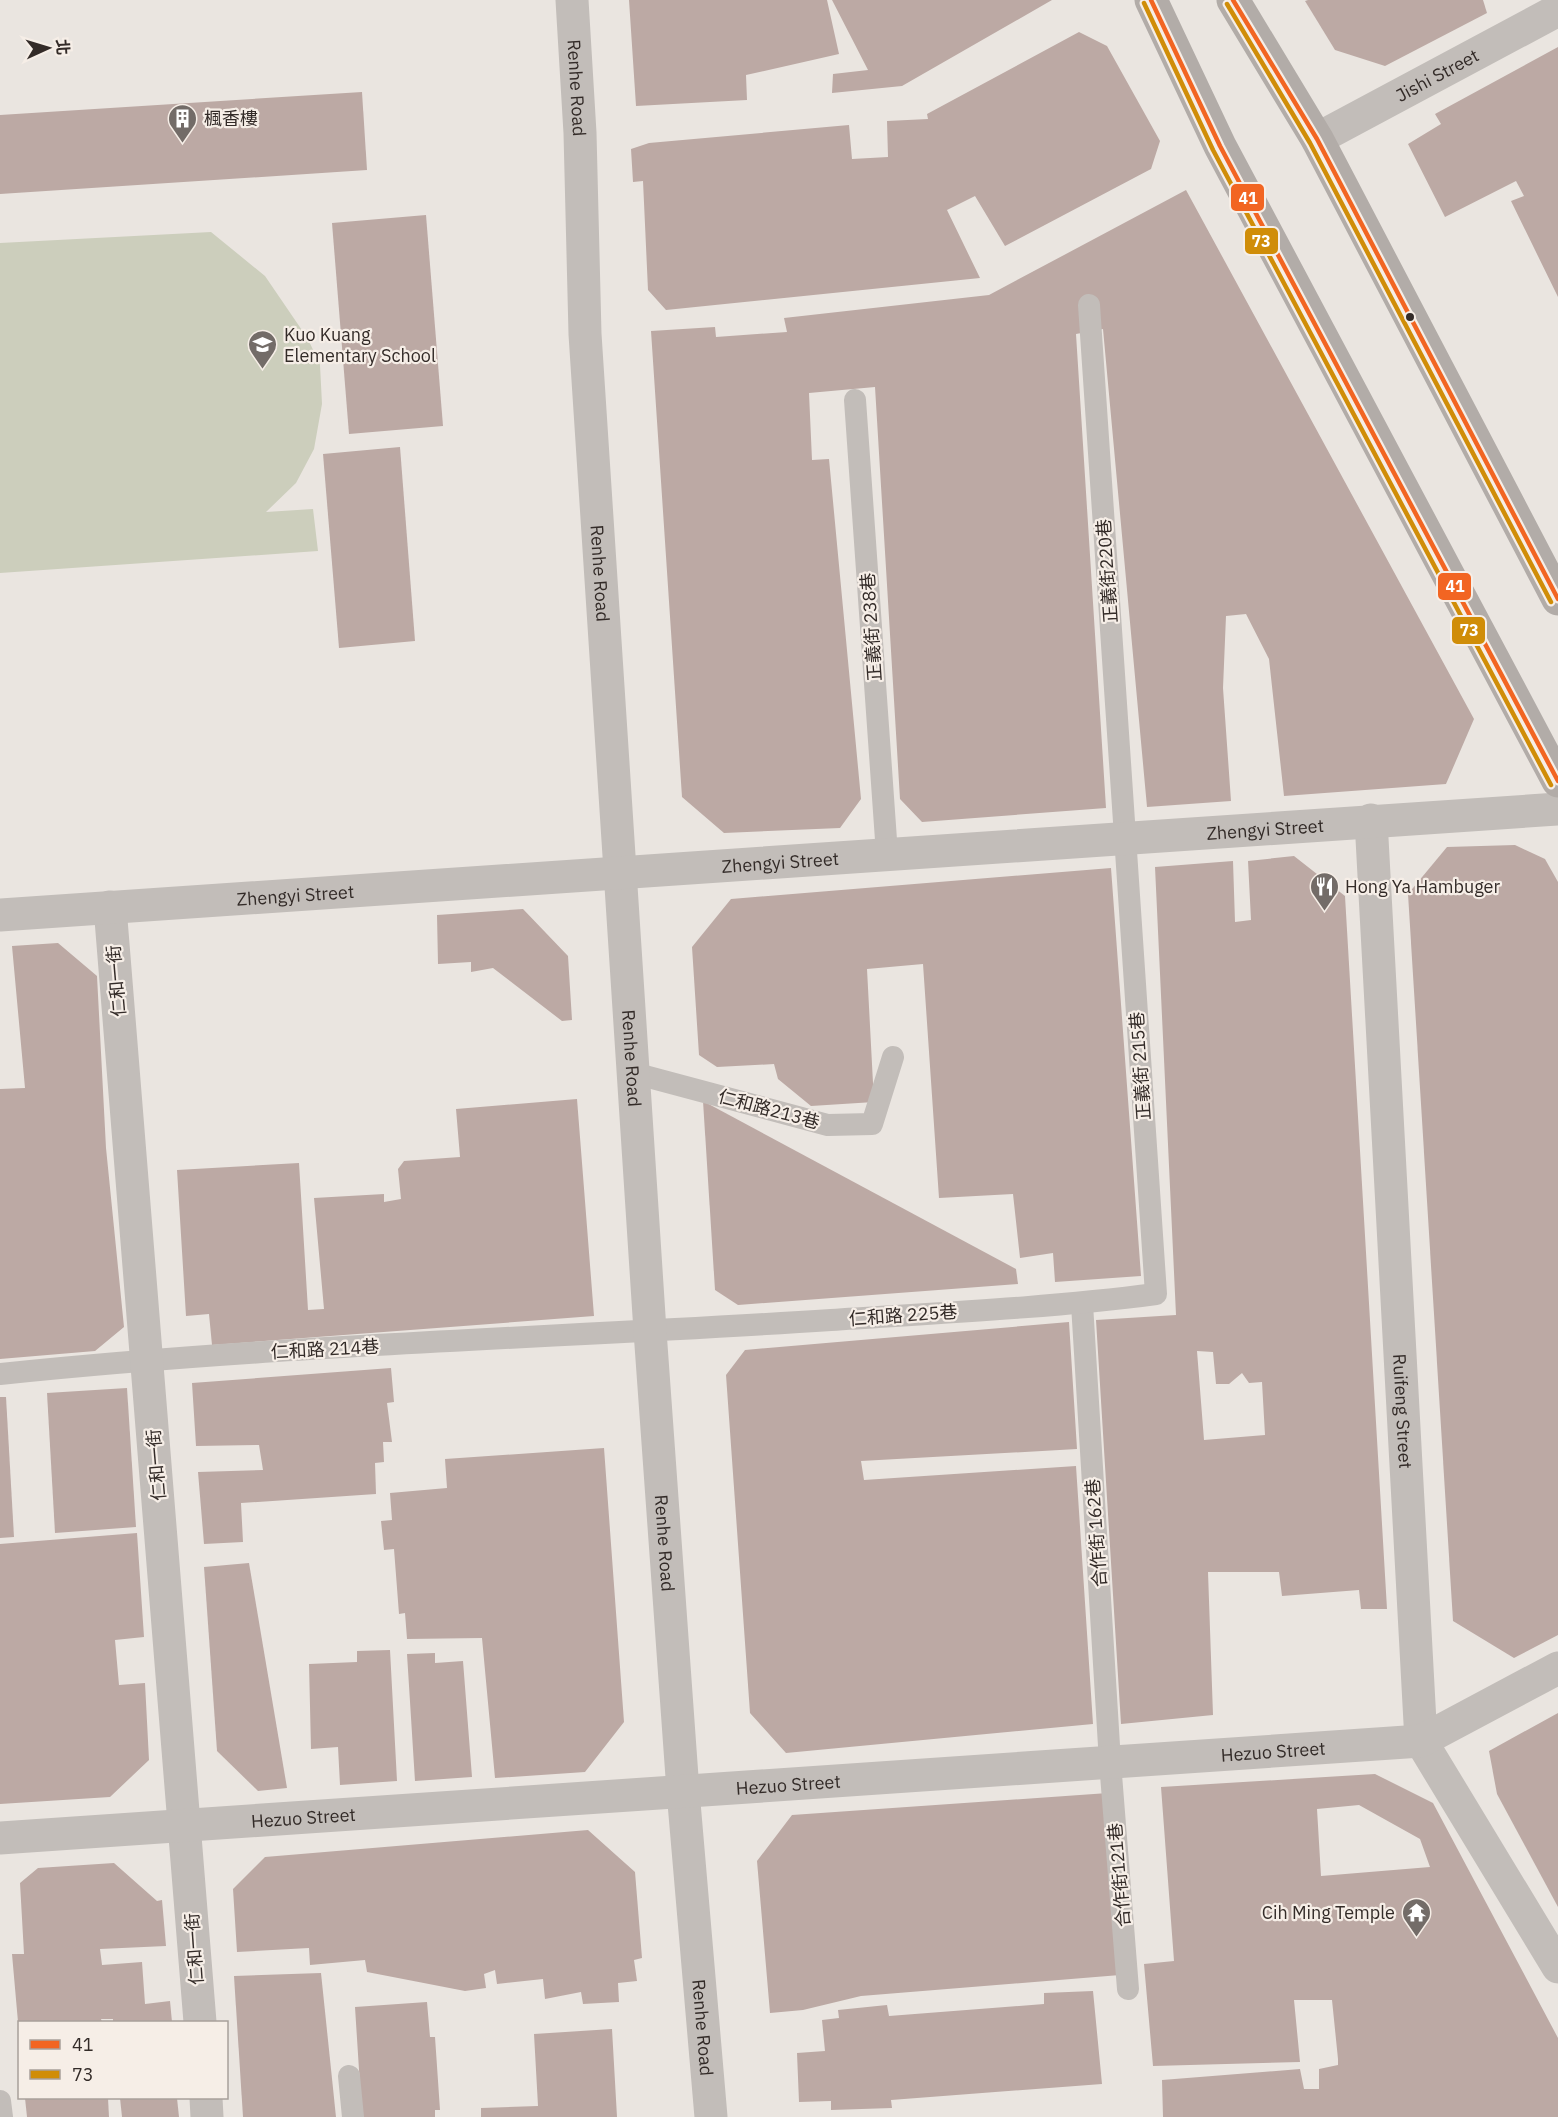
<svg xmlns="http://www.w3.org/2000/svg" width="1558" height="2117" viewBox="0 0 1558 2117" font-family="'IBM Plex Sans','Noto Sans TC',sans-serif">
  <style>
    .green { fill: #cccebc }
    .building { fill: #bca9a4; fill-rule: evenodd }
    .lines { fill: none; stroke-linecap: round; stroke-linejoin: round }
    .lane { stroke: #c2bdb9; stroke-width: 22 }
    .street { stroke: #c2bdb9; stroke-width: 33 }
    .primary { stroke: #b2aca8; stroke-width: 33 }
    .bus-1-casing { stroke: #f6eee7; stroke-width: 9 }
    .bus-2-casing { stroke: #f6eee7; stroke-width: 9 }
    .bus-1 { stroke: #f26522; stroke-width: 4.5 }
    .bus-2 { stroke: #d08d08; stroke-width: 4.5 }
    .bus-dot { fill: #332b28; stroke: #f6eee7; stroke-width: 2 }
    .labels { text-anchor: middle; dominant-baseline: central; stroke-width: 4.5; stroke-linejoin: round; paint-order: stroke }
    .street-label { font-size: 18px; fill: #332b28; stroke: #f6eee7 }
    .poi-label { font-size: 18px; fill: #332b28; stroke: #f6eee7; text-anchor: start }
    .line-badge { stroke: #f6eee7; stroke-width: 2 }
    .badge-label { font-size: 16px; text-anchor: middle; font-weight: bold; fill: #fff }
  </style>
  <rect width="100%" height="100%" fill="#eae5e0"/>
  <path class="green" d="M211,232l54,44 43,63 12,26 2,39 -8,45 -18,34 -30,29 47,-3 5,42 -318,22v-330z"/>
  <g class="building">
    <path d="M629,0h198l12,54 -93,21 1,25 -111,6z"/>
    <path d="M832,0h220l-150,86 -70,7 1,-19 35,-4z"/>
    <path d="M1308,0h175l4,13 -102,53 -50,-16 -30,-49z"/>
    <path d="M1079,32l28,14 53,95 -9,28 -146,77 -30,-50 -28,14 33,68 -314,32 -18,-20 -5,-109 -10,1 -2,-33 18,-6 200,-18 3,34 36,-2 -1,-36 41,-2 -1,-5z"/>
    <path d="M1558,47v250l-47,-96 13,-5 -8,-15 -71,36 -37,-73 33,-20 -6,-10z"/>
    <path d="M362,92l5,78 -367,24v-79z"/>
    <path d="M1186,190l288,529 -28,65 -162,12 -15,-137 -23,-45 -20,2 -3,72 8,113 -84,6 -44,-478 -27,5 30,474 -184,14 -22,-23 -25,-412 -66,6 3,67 17,-1 32,340 -21,29 -116,5 -42,-36 -31,-466 64,-4 1,10 71,-5 -3,-14 205,-23z"/>
    <path d="M426,215l17,211 -94,8 -17,-211z"/>
    <path d="M400,447l15,194 -76,7 -16,-194z"/>
    <path d="M1515,845l30,14 13,23v753l-44,23 -61,-37 -45,-727 39,-47z"/>
    <path d="M1294,856l51,40 42,713h-26l-2,-19 -77,6 -3,-24h-71l5,143 -92,9 -25,-404 80,-5 -21,-448 78,-6 2,61 16,-2 -3,-59zM1197,1351l16,1 3,32h13l13,-11 7,10 13,-1 3,53 -61,5z"/>
    <path d="M1111,868l30,408 -86,6 -2,-29 -33,5 -7,-64 -74,4 -16,-234 -56,5 7,133 -63,4 -33,-27 -4,-15 -57,3 -18,-12 -7,-108 39,-48z"/>
    <path d="M523,909l45,47 4,64 -10,1 -69,-53 -22,4v-10l-33,2 -1,-49z"/>
    <path d="M58,943l39,33 9,172 18,179 -29,24 -95,8v-270l25,-1 -13,-142z"/>
    <path d="M577,1099l17,217 -382,29 -3,-31 -23,2 -9,-146 122,-7 9,147 16,-1 -10,-111 70,-4v8l17,-3 -3,-30 6,-8 56,-4 -4,-48z"/>
    <path d="M703,1101l313,168 2,15 -280,21 -23,-15z"/>
    <path d="M1069,1322l8,127 -216,12 3,19 212,-14 17,258 -307,29 -36,-40 -24,-338 19,-25z"/>
    <path d="M391,1368l3,34 -7,1 5,39h-9l1,20 -9,1 1,31 -135,9 2,39 -39,2 -6,-72 65,-2 -4,-25 -63,1 -4,-63z"/>
    <path d="M127,1388l9,139 -81,6 -8,-140z"/>
    <path d="M0,1397h6l8,140 -14,1z"/>
    <path d="M604,1448l20,274 -39,50 -90,6 -13,-140 -75,1 -2,-26 -6,1 -5,-65 -10,1 -3,-29 11,-1 -2,-27 57,-5 -2,-29z"/>
    <path d="M137,1533l7,104 -29,3 4,45 26,-2 4,77 -39,37 -110,7v-260z"/>
    <path d="M249,1563l38,225 -29,3 -41,-40 -13,-184z"/>
    <path d="M390,1650l7,131 -57,4 -2,-38 -27,2 -2,-85 48,-2v-11z"/>
    <path d="M435,1653v10l28,-2 9,116 -57,4 -8,-127z"/>
    <path d="M1558,1713v194l-61,-113 -8,-43z"/>
    <path d="M1375,1774l58,29 125,235v79h-395l-1,-37 138,-11 4,20h15v-20l19,-4v-6l-6,-59h-38l6,62 -147,4 -9,-102 30,-3 -13,-174zM1359,1805l61,34 10,28 -109,9 -4,-67z"/>
    <path d="M1108,1793l12,182 -259,21 -58,14 -33,3 -13,-152 35,-46z"/>
    <path d="M588,1830l47,42 7,86 -8,2 3,21 -19,2 1,19 -36,2 -2,-12 -36,7 -2,-20 -46,5 -2,-14 -11,4 2,14 -21,3 -98,-19 -2,-12 -55,5 -1,-17 -72,4 -4,-63 32,-32z"/>
    <path d="M114,1863l43,38 5,-1 4,46 -66,3 2,16 40,-3 3,42 25,-3 2,21h-59v-3h-12l1,3h-84l-6,-68h12l-4,-71 18,-15z"/>
    <path d="M321,1973l15,144h-93l-9,-141z"/>
    <path d="M1093,1991l9,93 -211,16 1,8 -61,2v-9l-32,1 -2,-49 28,-2 -3,-31 17,-2 -1,-8 49,-5 2,11 155,-12v-11z"/>
    <path d="M427,2002l3,35h5l5,73h-5v7h-73l-7,-110z"/>
    <path d="M612,2029l5,88h-136v-9l57,-2 -4,-72z"/>
    <path d="M25,2098h83l1,19h-82z"/>
    <path d="M120,2098h57l2,19h-57z"/>
  </g>
  <g class="lines">
    <g class="lane">
      <path d="M855,400l32,454"/>
      <path d="M634,1073l194,52 44,-1 21,-67"/>
      <path d="M1082,1304l28,458 18,227"/>
      <path d="M0,1374c276,-29 554,-36 831,-54 108,-7 217,-12 325,-26l-67,-989"/>
      <path d="M349,2076l4,41"/>
      <path d="M0,2101l2,16"/>
    </g>
    <g class="street">
      <path id="s1" d="M572,0l8,133 5,201 65,997 33,460 28,326"/>
      <path id="s2" d="M1317,139l241,-129"/>
      <path id="s3" d="M1371,820l50,921 137,226"/>
      <path d="M110,907l90,1115"/>
      <path id="s4" d="M0,915l1558,-106"/>
      <path id="s5" d="M0,1838l1421,-97 137,-73"/>
      <path d="M206,2098l1,19"/>
    </g>
    <g class="primary">
      <path d="M1151,0l69,146 338,635"/>
      <path d="M1233,0l84,139 241,460"/>
    </g>
    <defs>
      <g id="bus-1">
        <path d="M1151,0l69,146 338,635"/>
        <path d="M1233,0l84,139 241,460"/>
      </g>
      <g id="bus-2">
        <path d="M1144,3l69,147 338,635"/>
        <path d="M1227,4l83,139 241,459"/>
      </g>
    </defs>
    <use href="#bus-1" class="bus-1-casing"/>
    <use href="#bus-2" class="bus-2-casing"/>
    <use href="#bus-1" class="bus-1"/>
    <use href="#bus-2" class="bus-2"/>
  </g>
  <defs>
    <symbol id="building-pin" viewBox="-11 -11 22 30"><path d="M0 17L-7.5 6A9.5 9.5 0 1 1 7.5 6Z" fill="#736c68" stroke="#f6eee7"/><path d="M-4-6H4V6H1V3H-1V6H-4ZM-2.5-4.3h1.7v1.8h-1.7ZM.8-4.3h1.7v1.8H.8ZM-2.5-1h1.7V.8h-1.7ZM.8-1h1.7V.8H.8Z" fill="#fff"/></symbol>
    <symbol id="school-pin" viewBox="-11 -11 22 30"><path d="M0 17L-7.5 6A9.5 9.5 0 1 1 7.5 6Z" fill="#736c68" stroke="#f6eee7"/><path d="M0-5L7-2L0 1L-7-2ZM-4 1L0 2.5L4 1V4Q0 6-4 4Z" fill="#fff"/></symbol>
    <symbol id="restaurant-pin" viewBox="-11 -11 22 30"><path d="M0 17L-7.5 6A9.5 9.5 0 1 1 7.5 6Z" fill="#736c68" stroke="#f6eee7"/><path d="M-5-6h1v4h1v-4h1v4h1v-4h1v5L-1.5 .5V6h-2V.5L-5-1ZM5-6V6H3V1.5H1.5Q1.5-4 5-6Z" fill="#fff"/></symbol>
    <symbol id="temple-pin" viewBox="-11 -11 22 30"><path d="M0 17L-7.5 6A9.5 9.5 0 1 1 7.5 6Z" fill="#736c68" stroke="#f6eee7"/><path d="M0-6L5-2H3V0L6.5 2.5H4V6H1.5V3h-3V6H-4V2.5H-6.5L-3 0V-2H-5Z" fill="#fff"/></symbol>
  </defs>
  <g fill-rule="evenodd">
    <use href="#building-pin" x="166" y="102" width="33" height="45"/>
    <use href="#school-pin" x="246" y="328" width="33" height="45"/>
    <use href="#restaurant-pin" x="1308" y="870" width="33" height="45"/>
    <use href="#temple-pin" x="1400" y="1896" width="33" height="45"/>
  </g>
  <circle class="bus-dot" cx="1410" cy="317" r="5"/>
  <g class="labels">
    <g class="street-label">
      <text stroke="none"><textPath href="#s2" startOffset="136">Jishi Street</textPath></text>
      <text stroke="none"><textPath href="#s1" startOffset="88">Renhe Road</textPath></text>
      <text transform="translate(1107 571) rotate(-94)">正義街220巷</text>
      <text stroke="none"><textPath href="#s1" startOffset="574">Renhe Road</textPath></text>
      <text transform="translate(871 627) rotate(-94)">正義街 238巷</text>
      <text stroke="none"><textPath href="#s4" startOffset="1268">Zhengyi Street</textPath></text>
      <text stroke="none"><textPath href="#s4" startOffset="782">Zhengyi Street</textPath></text>
      <text stroke="none"><textPath href="#s4" startOffset="296">Zhengyi Street</textPath></text>
      <text transform="translate(116 981) rotate(-95)">仁和一街</text>
      <text stroke="none"><textPath href="#s1" startOffset="1060">Renhe Road</textPath></text>
      <text transform="translate(1140 1066) rotate(-94)">正義街 215巷</text>
      <text transform="translate(769 1109) rotate(15)">仁和路213巷</text>
      <text transform="translate(903 1315) rotate(-4)">仁和路 225巷</text>
      <text transform="translate(325 1349) rotate(-3)">仁和路 214巷</text>
      <text stroke="none"><textPath href="#s3" startOffset="592">Ruifeng Street</textPath></text>
      <text transform="translate(156 1465) rotate(-95)">仁和一街</text>
      <text transform="translate(1096 1533) rotate(-94)">合作街 162巷</text>
      <text stroke="none"><textPath href="#s1" startOffset="1546">Renhe Road</textPath></text>
      <text stroke="none"><textPath href="#s5" startOffset="1276">Hezuo Street</textPath></text>
      <text stroke="none"><textPath href="#s5" startOffset="790">Hezuo Street</textPath></text>
      <text stroke="none"><textPath href="#s5" startOffset="304">Hezuo Street</textPath></text>
      <text transform="translate(1119 1875) rotate(-95)">合作街121巷</text>
      <text transform="translate(194 1949) rotate(-94)">仁和一街</text>
      <text stroke="none"><textPath href="#s1" startOffset="2032">Renhe Road</textPath></text>
    </g>
    <g class="poi-label">
      <text x="204" y="118">楓香樓</text>
      <text x="284" y="334">Kuo Kuang<tspan x="284" dy="21">Elementary School</tspan></text>
      <text x="1345" y="886">Hong Ya Hambuger</text>
      <text x="1395" y="1912" text-anchor="end">Cih Ming Temple</text>
    </g>
  </g>
  <g class="line-badge">
    <rect x="1230" y="183" width="35" height="29" rx="6" fill="#f26522"/>
    <rect x="1244" y="227" width="35" height="28" rx="6" fill="#d08d08"/>
    <rect x="1437" y="572" width="35" height="29" rx="6" fill="#f26522"/>
    <rect x="1451" y="616" width="35" height="29" rx="6" fill="#d08d08"/>
  </g>
  <g class="badge-label">
    <text x="1248" y="204">41</text>
    <text x="1261" y="247">73</text>
    <text x="1455" y="592">41</text>
    <text x="1469" y="636">73</text>
  </g>
  <rect x="18" y="2021" width="210" height="78" fill="#f6eee7" stroke="#a8a09b" stroke-width="1.5"/>
  <rect x="30" y="2040" width="30" height="9" fill="#f26522" stroke="#a8a09b" stroke-width="1.5"/>
  <text x="72" y="2051" font-size="18" fill="#332b28">41</text>
  <rect x="30" y="2070" width="30" height="9" fill="#d08d08" stroke="#a8a09b" stroke-width="1.5"/>
  <text x="72" y="2081" font-size="18" fill="#332b28">73</text>
  <g transform="translate(48 48) rotate(86)" stroke="#f6eee7" stroke-width="4.5" paint-order="stroke">
  <path d="M0-4.5L10 22L0 15L-10 22Z" fill="#332b28"/>
  <text y="-9" font-size="16" font-weight="bold" text-anchor="middle" fill="#332b28">北</text>
  </g>
</svg>
